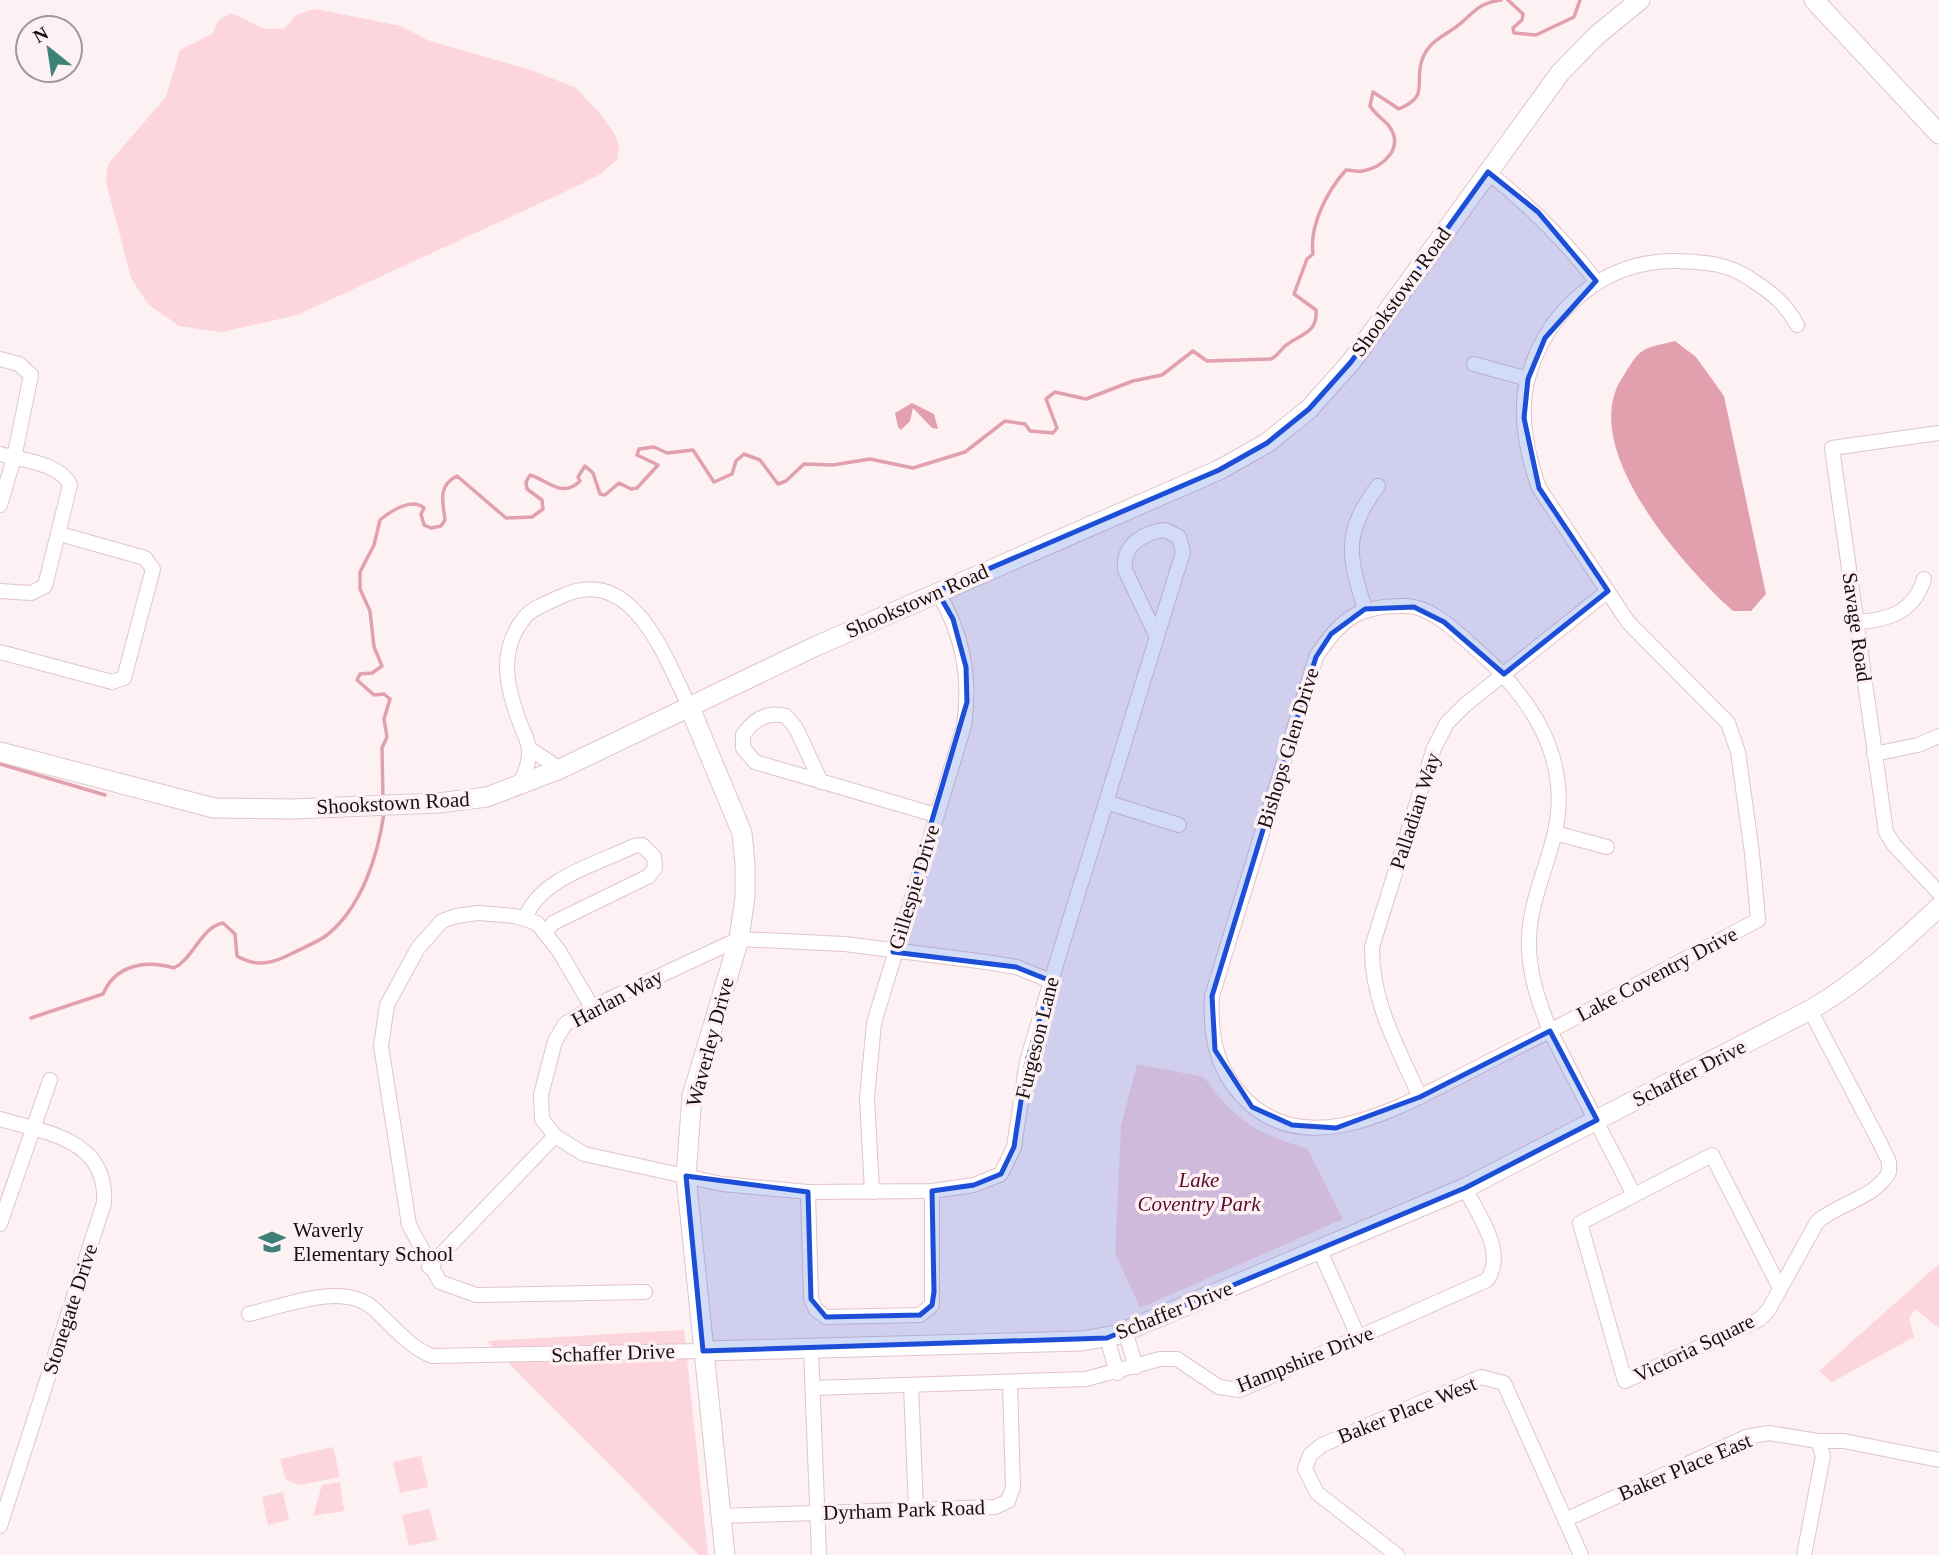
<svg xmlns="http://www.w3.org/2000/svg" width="1939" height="1555" viewBox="0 0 1939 1555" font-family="Georgia,serif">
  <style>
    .green { fill: #fcd5dd }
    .water { fill: #e2a0af }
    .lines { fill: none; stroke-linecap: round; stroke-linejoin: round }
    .stream { stroke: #e2a0af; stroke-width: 3.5 }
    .street-casing { stroke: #e1c5ca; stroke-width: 16 }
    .secondary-casing { stroke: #e1c5ca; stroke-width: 21 }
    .street { stroke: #fff; stroke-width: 14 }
    .secondary { stroke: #fff; stroke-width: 19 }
    .marked { fill: #1d4ed8; fill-opacity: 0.2; stroke: #1d4ed8; stroke-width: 5; stroke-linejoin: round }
    .labels { text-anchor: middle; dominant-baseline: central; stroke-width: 7; stroke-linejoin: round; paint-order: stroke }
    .street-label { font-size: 21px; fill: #180f11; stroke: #fdf1f4 }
    .park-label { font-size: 21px; font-style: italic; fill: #5b0c2a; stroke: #fdf1f4 }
    .poi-label { font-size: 21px; fill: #180f11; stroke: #fdf1f4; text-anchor: start }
  </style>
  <rect width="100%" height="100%" fill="#fdf1f4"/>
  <g class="green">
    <path d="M315,9l86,17 26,14 104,30 45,18 26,28 13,19 4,11 -2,14 -18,15 -28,14 -274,126 -75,17 -43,-6 -31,-22 -17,-26 -25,-96 2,-18 58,-67 14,-47 32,-16 6,-13 13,-8 33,16h20l12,-14z"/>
    <path d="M1137,1064l67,13c29,42 54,58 103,71l36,71 -203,89 -25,-55 6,-127z"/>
    <path d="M1939,1264v64l-24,-19 -6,9 5,19 -82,45 -13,-11z"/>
    <path d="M684,1330l24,225h-9l-212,-214z"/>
    <path d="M333,1447l7,30 -41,8 -13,-5 -6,-21z"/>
    <path d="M421,1456l7,31 -28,6 -7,-31z"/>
    <path d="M340,1482l4,29 -31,5 9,-31z"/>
    <path d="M283,1492l6,28 -21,5 -6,-28z"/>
    <path d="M430,1509l7,31 -28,6 -7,-31z"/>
  </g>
  <g class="water">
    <path d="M1675,341l21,16 28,39 42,198 -15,17h-18c-50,-45 -159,-166 -109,-236 5,-8 12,-21 20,-25 9,-5 21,-6 31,-9z"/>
    <path d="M912,403l22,11 4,15 -6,-1 -19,-20 -3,13 -9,9 -3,-3 -3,-14z"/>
  </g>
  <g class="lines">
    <g class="stream">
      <path d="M1508,0l15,14 -1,6 -9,8 1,5 22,2 38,-18 6,-17"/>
      <path d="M0,764l105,31"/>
      <path d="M383,798l-1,-50 5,-11 -3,-18 6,-20 -6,-5 -10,1 -17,-15 3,-6 12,-1 10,-7 -8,-19 -4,-36 -10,-22v-17l14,-27 6,-25c11,-9 32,-23 44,-12l-3,6 3,11 7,3 10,-2 4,-6c-2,-18 -8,-34 12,-44l49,42 26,-1 11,-8 -1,-9 -15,-11 -1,-7 4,-7c18,5 32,24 50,6l-2,-4 7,-11 8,7 7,21 5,1 14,-12 12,6 6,-1 21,-23 -21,-10 2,-6 15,-2 13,6 26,-3 21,32 18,-8 4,-13 8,-7 16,6 18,24 8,-3 18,-17 29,1 37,-6 43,9 52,-16 40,-31 20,3 5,7 23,2 4,-5 -11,-29 9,-7 31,7 47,-18 29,-6 31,-24 14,10 64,-2c6,-3 8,-7 13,-12 14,-13 34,-12 32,-37l-22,-16 13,-35 6,-5c-4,-28 14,-63 33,-84 6,0 12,2 17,1 20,-4 42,-23 26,-45 -6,-7 -14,-12 -19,-20l3,-14 26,17c31,-13 15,-25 23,-49 6,-18 20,-23 34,-33 19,-14 19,-23 45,-27"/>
      <path d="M31,1018l72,-24c13,-30 43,-34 71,-26 20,-10 27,-41 49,-45l12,11 2,22c20,12 37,7 56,-3 11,-6 25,-11 34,-18 35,-28 51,-80 57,-122"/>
    </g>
    <defs>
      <g id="street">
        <path d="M1488,172c41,33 76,67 108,109"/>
        <path d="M0,359l19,5 12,11 -17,83 -14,47"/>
        <path d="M1474,364l54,15"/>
        <path d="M1939,433l-107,15 54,384 8,13 45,48"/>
        <path d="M0,454c21,6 60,9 70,31l-25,101 -14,7 -31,-2"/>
        <path d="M1365,609c-17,-53 -22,-77 13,-123"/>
        <path d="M1857,622c32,-2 57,-10 67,-43"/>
        <path d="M0,652l112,30 12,-4 29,-109 -8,-11 -85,-24"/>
        <path d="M530,749l30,20"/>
        <path d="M1874,754l44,-9 21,-9"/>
        <path d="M821,782l-25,-54 -10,-12c-19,-5 -33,4 -43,19v13l12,14 181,53"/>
        <path d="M517,788c6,-11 12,-22 12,-35 1,-10 -6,-21 -9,-30 -14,-36 -22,-74 5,-106 8,-10 25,-15 37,-21 72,-33 104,64 128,112"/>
        <path d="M1106,802l73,23"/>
        <path d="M1555,833l52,14"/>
        <path d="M525,919c14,-41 73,-55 109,-73l8,-1 12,12 1,11 -6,8 -96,47 -8,10"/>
        <path d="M1051,981l-35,-14 -30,-5 -141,-18 -106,-5 -147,68 -27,17 -10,17 -14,54 1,24 13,17 29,18 138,30 86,8 124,-1 42,-6 27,-11 13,-27 13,-86 24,-80 132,-429 -4,-15 -14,-7c-22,2 -43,16 -40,40l32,67"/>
        <path d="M592,1007l-33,-56 -22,-28 -22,-7 -37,-3 -22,3 -14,5 -24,27 -31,57 -6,41 28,179 31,57 36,13 169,-3"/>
        <path d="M1420,1097c-22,-49 -49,-96 -48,-150l62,-199 13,-25 18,-18 143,-114"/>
        <path d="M0,1119c48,14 108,21 104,84l-104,323"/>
        <path d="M808,1192l3,107 5,11 10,7 94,-2 12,-10v-114"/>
        <path d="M872,1192l-5,-94 7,-75 90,-297c7,-49 -1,-92 -27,-135"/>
        <path d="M1634,1195l-84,-164c-33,16 -66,33 -99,50 -64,33 -151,79 -210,14 -26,-29 -31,-62 -29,-99l104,-339c25,-39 43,-52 90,-51 28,1 51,27 71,44 54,47 96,110 77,186 -8,34 -24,66 -25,103 -1,33 9,61 21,92l208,-111 -6,-67 -14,-101 -10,-29 -100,-101 -89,-134c-12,-34 -21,-74 -11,-110 19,-69 77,-118 148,-117 29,1 52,2 76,19 20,13 34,24 45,45"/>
        <path d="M0,1224l50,-144"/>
        <path d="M1320,1251l39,87"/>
        <path d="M429,1267l126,-131"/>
        <path d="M1780,1288l-68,-133 -132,68 45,158 135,-62 9,-10 48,-87c20,-18 60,-25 72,-50v-10l-10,-21 -69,-131"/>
        <path d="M249,1314c35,-8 95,-33 125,-5 19,17 35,38 58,47l271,-5"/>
        <path d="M1125,1331l11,36"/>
        <path d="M1107,1338l10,35"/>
        <path d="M811,1350l8,205"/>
        <path d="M911,1385l5,124"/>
        <path d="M813,1388l273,-9 74,-20h17l42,28 21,3 247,-110c20,-28 -9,-65 -22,-92"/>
        <path d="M1818,1441h26l95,19"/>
        <path d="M721,1516l274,-9 13,-6 5,-14 -3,-104"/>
        <path d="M1565,1520l181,-83 23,-4 49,8 5,15 -19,99"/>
        <path d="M1397,1555l-80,-62 -12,-24 5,-14 12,-10 159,-68 23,6 77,172"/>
      </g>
      <g id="secondary">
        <path d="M1814,0l125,134"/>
        <path d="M690,708l52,125 3,30v34l-6,42 -47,157 -6,80 39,379"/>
        <path d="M0,752l214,56 79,1 145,-6 49,-6 73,-28 254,-122 405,-177 48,-27 42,-34 42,-47 209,-289 36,-37 44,-36"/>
        <path d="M703,1351l379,-10 34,-6 349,-147 345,-178c49,-28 88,-65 129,-103"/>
      </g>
    </defs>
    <use href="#street" class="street-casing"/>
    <use href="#secondary" class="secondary-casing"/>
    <use href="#street" class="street"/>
    <use href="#secondary" class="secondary"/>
  </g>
  <path class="marked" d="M1488,172l50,40 58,69 -51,57 -17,41 -4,39 15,70 69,103 -104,83 -60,-52 -30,-15 -49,2 -34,25 -15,23 -104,339 3,54 37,57 40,18 44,3 84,-31 130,-66 47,89 -132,68 -358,150 -404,13 -17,-175 122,16 3,107 15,18 94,-2 12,-10 2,-13 -2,-101 42,-6 27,-11 13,-27 13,-86 24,-80 -35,-14 -123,-15 74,-250 -1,-35 -13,-48 -16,-28 282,-121 48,-27 42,-34 42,-47z"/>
  <defs>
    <symbol id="school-bare" viewBox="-9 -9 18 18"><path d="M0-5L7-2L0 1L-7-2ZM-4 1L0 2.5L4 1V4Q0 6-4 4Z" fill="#3c8279" stroke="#fdf1f4" stroke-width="2.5" paint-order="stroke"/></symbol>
  </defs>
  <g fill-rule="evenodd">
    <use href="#school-bare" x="253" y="1223" width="38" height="38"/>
  </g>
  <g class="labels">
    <g class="street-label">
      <text transform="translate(1401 292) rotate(-54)">Shookstown Road</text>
      <text transform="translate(917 601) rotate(-24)">Shookstown Road</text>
      <text transform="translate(1857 627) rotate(82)">Savage Road</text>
      <text transform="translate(1288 748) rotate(-73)">Bishops Glen Drive</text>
      <text transform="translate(393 803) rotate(-3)">Shookstown Road</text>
      <text transform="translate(1415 811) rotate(-72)">Palladian Way</text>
      <text transform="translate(914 887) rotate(-73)">Gillespie Drive</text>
      <text transform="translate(1657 974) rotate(-28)">Lake Coventry Drive</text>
      <text transform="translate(617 998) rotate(-28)">Harlan Way</text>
      <text transform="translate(1037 1038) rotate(-76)">Furgeson Lane</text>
      <text transform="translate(710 1042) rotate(-75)">Waverley Drive</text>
      <text transform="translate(1689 1073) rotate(-27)">Schaffer Drive</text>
      <text transform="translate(70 1309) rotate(-72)">Stonegate Drive</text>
      <text transform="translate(1174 1310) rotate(-22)">Schaffer Drive</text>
      <text transform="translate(1694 1348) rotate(-26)">Victoria Square</text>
      <text transform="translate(613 1353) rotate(-2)">Schaffer Drive</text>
      <text transform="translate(1305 1359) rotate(-22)">Hampshire Drive</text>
      <text transform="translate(1407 1410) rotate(-22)">Baker Place West</text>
      <text transform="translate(1685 1467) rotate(-23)">Baker Place East</text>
      <text transform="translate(904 1510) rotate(-2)">Dyrham Park Road</text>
    </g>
    <g class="park-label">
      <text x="1199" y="1180">Lake<tspan x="1199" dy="24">Coventry Park</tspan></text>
    </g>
    <g class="poi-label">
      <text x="293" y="1230">Waverly<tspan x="293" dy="24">Elementary School</tspan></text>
    </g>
  </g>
  <g transform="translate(49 49) rotate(330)"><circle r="33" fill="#fdf1f4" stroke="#a19799" stroke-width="2"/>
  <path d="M0-5L12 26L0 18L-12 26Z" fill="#3c8279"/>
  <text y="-10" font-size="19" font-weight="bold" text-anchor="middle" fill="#180f11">N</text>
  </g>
</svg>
